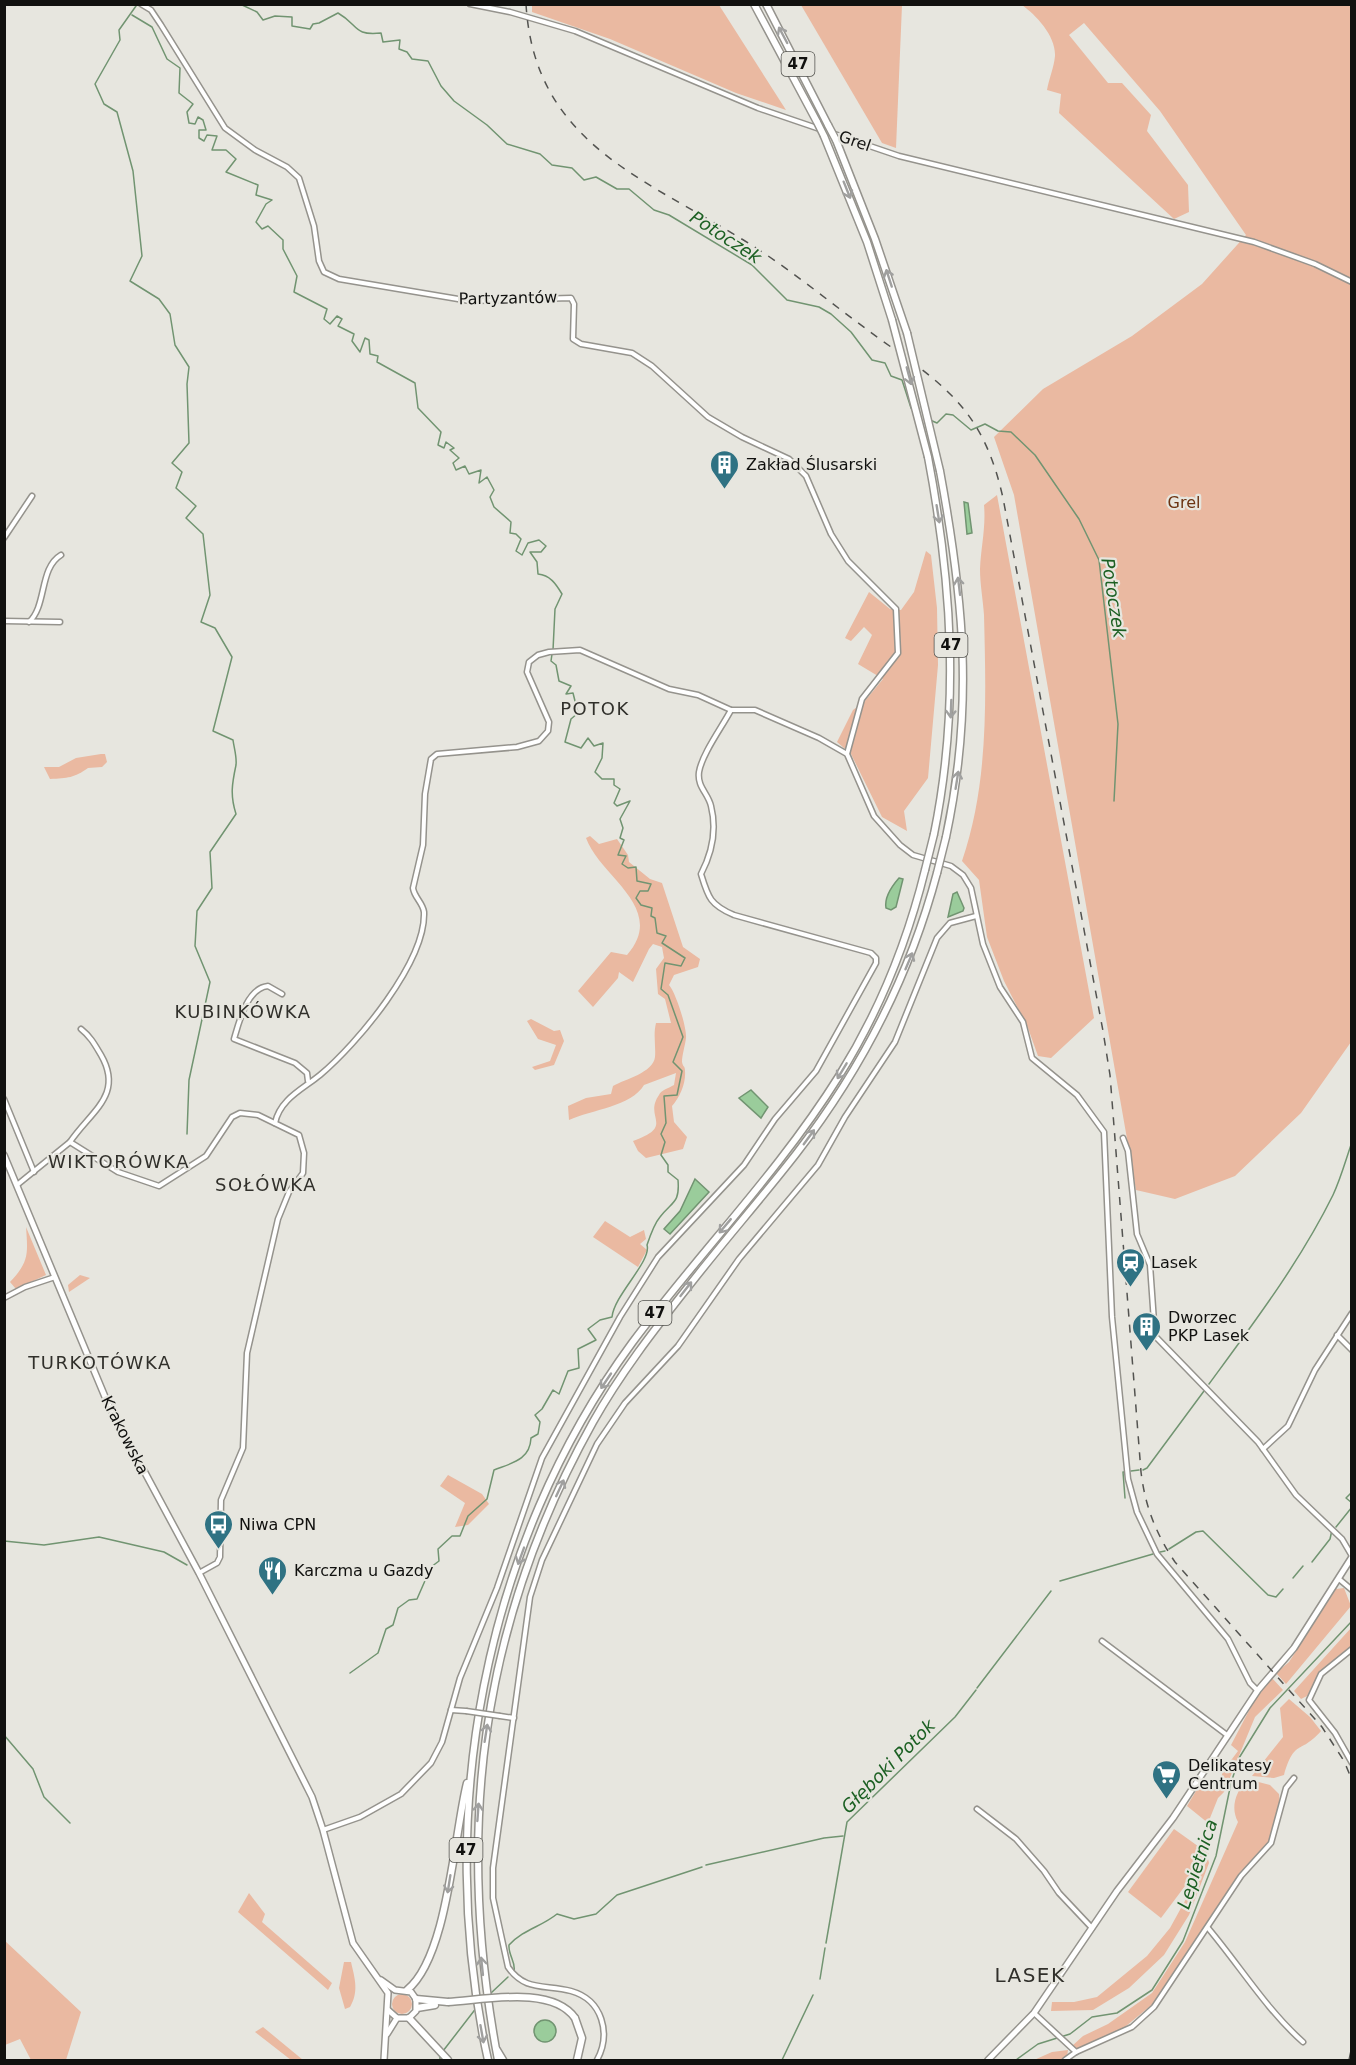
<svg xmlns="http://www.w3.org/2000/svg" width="1356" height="2065" viewBox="0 0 1356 2065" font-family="'DejaVu Sans',sans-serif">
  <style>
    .green { fill: #eab9a1 }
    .water { fill: #9acc9b; stroke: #719471; stroke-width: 1.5 }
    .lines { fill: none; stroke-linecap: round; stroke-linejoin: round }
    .stream { stroke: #719471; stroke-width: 1.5 }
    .street-casing { stroke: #95938d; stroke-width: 7 }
    .secondary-casing { stroke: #95938d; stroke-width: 8 }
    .primary-casing { stroke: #95938d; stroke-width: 9 }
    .street { stroke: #fff; stroke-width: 4 }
    .secondary { stroke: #fff; stroke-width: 5 }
    .primary { stroke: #fff; stroke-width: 6 }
    .rail { stroke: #535350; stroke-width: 1.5; stroke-dasharray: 8 8; stroke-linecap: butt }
    .street-bridge-casing { stroke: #95938d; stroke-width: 7; stroke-linecap: butt }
    .primary-bridge-casing { stroke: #95938d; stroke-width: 9; stroke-linecap: butt }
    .street-bridge { stroke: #fff; stroke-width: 4 }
    .primary-bridge { stroke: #fff; stroke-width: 6 }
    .oneway { stroke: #a0a09f }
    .labels { text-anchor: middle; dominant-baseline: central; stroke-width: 4.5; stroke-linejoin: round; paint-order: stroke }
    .shield { fill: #e7e6df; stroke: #51514d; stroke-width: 1.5 }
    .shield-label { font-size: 15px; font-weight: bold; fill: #11110f }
    .street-label { font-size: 16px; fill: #11110f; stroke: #e7e6df }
    .poi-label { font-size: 16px; fill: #11110f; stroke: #e7e6df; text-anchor: start }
    .park-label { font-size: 16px; fill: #6c3311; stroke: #e7e6df }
    .water-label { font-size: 18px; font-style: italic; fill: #1c6023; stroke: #e7e6df }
    .neighbourhood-label { font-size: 18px; letter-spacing: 1.5px; fill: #31302b; stroke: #e7e6df }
    .quarter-label { font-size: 20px; letter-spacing: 1.5px; fill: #31302b; stroke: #e7e6df }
  </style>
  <rect width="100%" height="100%" fill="#e7e6df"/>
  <g class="green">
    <path d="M532,5h187l67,105 -50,-17 -126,-54 -78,-27z"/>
    <path d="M801,5h101l-6,143 -14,-5z"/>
    <path d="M1022,5h329v1037l-50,71 -66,63 -60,23 -39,-9 -122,-695 -20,-58 49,-48 89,-53 70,-52 44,-49 -86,-124 -76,-88 -15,12 39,48h14l29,32 -4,16 41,54 1,27 -15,7 -115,-106 2,-19 -14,-4c2,-11 7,-23 8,-34 1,-20 -19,-41 -33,-51z"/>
    <path d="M997,495l97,523 -43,40 -13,-2 -10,-28 -24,-47 -17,-44 -8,-57 -17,-19c27,-78 24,-165 22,-246 -1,-15 -4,-31 -4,-46 1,-22 6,-42 4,-64z"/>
    <path d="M926,551l5,4 6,53 1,57 -10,113 -24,33 3,20 -25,-14 -31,-63 -14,-12 16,-32 11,-8 19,-23 -25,-15 14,-29 -8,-8 -13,14 -6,-3 24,-46 21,17 11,1 13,-18z"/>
    <path d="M101,754h4l2,8 -5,5 -14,1c-14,10 -20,10 -38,11l-6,-12h15l17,-9z"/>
    <path d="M590,836l9,8 18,-5 11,16 1,7 21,17 12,4 21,64 17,12 -2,8 -24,8 -5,10c7,8 18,43 17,53 -1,8 -4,17 -4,24 1,6 3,3 3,9 1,12 -5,26 -13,35l2,16 13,15 -4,12 -37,9 -8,-7 -5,-10c43,-15 10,-23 26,-46 2,-5 10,-7 15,-10l2,-12 -32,12c-12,21 -53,25 -75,35l-1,-14 18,-8 25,-4 2,-8c12,-7 40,-13 42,-29 1,-11 -2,-22 1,-34h15l-6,-24 -7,-5 -2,-25 8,-11 -2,-11 -9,-3 -4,5 -16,33 -14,-10 -1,6 -25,29 -15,-16 33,-39 16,3c41,-47 -27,-78 -41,-117z"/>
    <path d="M531,1019l23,12 6,-1 4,11 -10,24 -19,5 -3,-3 18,-6 6,-16 -18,-6 -11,-18z"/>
    <path d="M605,1221l25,16 14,-7 2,9 -6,5 7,6 -9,17 -45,-30z"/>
    <path d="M26,1227l20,48 -30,14 -6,-7c19,-20 18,-28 16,-55z"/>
    <path d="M80,1275l10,3 -21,14 -1,-7z"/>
    <path d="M448,1475l34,19 7,10 -21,21 -13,2 10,-24 -25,-17z"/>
    <path d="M1344,1588l7,18 -65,78 -10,-11 13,-11 47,-73z"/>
    <path d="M1351,1628v18l-32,28 -12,22 -6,3 -7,-8z"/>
    <path d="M1272,1678l11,12 -28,27 -31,75 -6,6 -10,25 -21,-17 12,-20 11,-6 10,2 3,-11 15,-20 -7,-6 23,-44z"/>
    <path d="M1289,1699l21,18 11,14c-21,24 -26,7 -37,44l-10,3 -22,-2 31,-39 -3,-29z"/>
    <path d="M1247,1779l23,6 9,9 1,10 -10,38 -30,33 -86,128 -34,28 -43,19 -5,-4 11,-10 25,-12 44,-31 33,-51 53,-120c-8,-15 -2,-30 9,-43z"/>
    <path d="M1174,1829l35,25 -48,64 -33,-26z"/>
    <path d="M1208,1859l1,4 -20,52 -25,40 -35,33 -36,22 -42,1 1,-9h22l23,-5 50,-41 23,-28z"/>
    <path d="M249,1893l16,21 -3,8 70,61 -4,7 -90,-78z"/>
    <path d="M4,1940l77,72 -15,48h-35l-11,-21 -15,6z"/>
    <path d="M344,1962h7c4,17 8,30 -1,45l-5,2 -6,-21z"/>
    <circle cx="402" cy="2004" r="10"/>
    <path d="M263,2027l40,33h-12l-36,-28z"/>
    <path d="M1068,2050l-1,7 -5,3h-28l18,-8z"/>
  </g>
  <g class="water">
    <path d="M964,502l4,1 4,30 -5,1z"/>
    <path d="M899,878l4,1 -7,28 -5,3 -5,-2c-2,-11 6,-22 13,-30z"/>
    <path d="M957,892l7,16 -1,3 -15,6 5,-23z"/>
    <path d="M751,1090l17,17 -7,11 -22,-20z"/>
    <path d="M695,1179l14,13 -39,42 -6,-5 16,-18z"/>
    <circle cx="545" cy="2031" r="11"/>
  </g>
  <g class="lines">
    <g class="stream">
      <path d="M240,4l17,8 6,8 12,-4 17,1v9l18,3 3,-5 6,-1 19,-10c21,12 15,23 43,20l2,9 17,-2 -1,9 8,3 5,7 16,2 13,25 13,15 33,24 20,19 33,10 12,11 20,3 12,12 12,-3 21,12h12l25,21 15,5 83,50 35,35 32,7 12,7 20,18 21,28 13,3 6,13 11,4 9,28"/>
      <path d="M136,6l-17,24 1,10 -25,44 9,20 13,8 16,59 9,85 -12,25 29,18 11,15 5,31 14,22 -2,17 2,59 -17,20 10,9 -6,16 20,18 -10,12 17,16 7,61 -9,27 14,6 17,29 -19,74 20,9c1,8 4,17 3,25 -4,19 -6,30 0,49l-26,38 2,36 -15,23 -2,35 15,36 -21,98 -2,54"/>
      <path d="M132,15l20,12 15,32 13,9 -1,25 14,11 -6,8 2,11 6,1 3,-7 5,3 3,10h-7v8l5,3 3,-6 10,1 -5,14h14l10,9 -10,13 32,13 -2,10 16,5 -6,4 -10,18 6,7 6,-3 15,14v9l14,27 -3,16 33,17 -3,10 6,5 7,-8 5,3 -4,7 16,8 -2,7 8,11 5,-14 4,2 1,14 8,2 -1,6 38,21 3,25 23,24 -3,13 6,3 2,-6 8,6 -4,2 9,8 -6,5 3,7 9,-4 4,8 12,-4 -2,13 8,-6 7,13 -4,7 4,10 17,15 -1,11 6,1 5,5 -5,12 6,4 6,-12 11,-3 7,6 -5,6h-11l7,10 1,12c12,1 18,10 24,20l-7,15 -2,41"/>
      <path d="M930,420l7,3 9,-9 7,1 18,15 14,-6 13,7 13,1 24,23 44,64 20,41 19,164 -4,77"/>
      <path d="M1209,1384c44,-60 91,-122 124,-189 8,-17 13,-36 19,-53"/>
      <path d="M1143,1470l4,-2 57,-77"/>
      <path d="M1131,1471l8,-1"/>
      <path d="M1352,1492l-6,6 6,5"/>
      <path d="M1125,1498l-2,-26h2"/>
      <path d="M1336,1527l16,-20"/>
      <path d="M4,1541l40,4 55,-8 65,15 23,13"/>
      <path d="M1169,1549l27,-17 7,-1 65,64 8,2 7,-8"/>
      <path d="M1160,1552l5,-1"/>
      <path d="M1312,1562l18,-23 2,-9"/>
      <path d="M1293,1578l10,-12"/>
      <path d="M1060,1581l93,-27"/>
      <path d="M350,1673l28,-20 8,-24 7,-4 5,-17 11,-8 8,-1 14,-32 8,-6 -1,-12 14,-13h8l8,-20 19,-17 7,-29c18,-7 36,-10 37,-32l7,-4 2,-12 -5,-7 7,-6 11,-19 6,4 9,-23 11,-3 -1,-19 18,-9 -8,-11 12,-9 12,-3c2,-22 40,-56 35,-72 3,-9 7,-21 13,-28 12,-16 20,-13 18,-37l-10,-8v-7l-7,-10 4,-13 -4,-8 5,-11 -2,-27 13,-1 5,-24 -9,-9 10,-25 -15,-42 -7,-6 4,-26 16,3 4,-8 -23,-15 4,-7 -9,-3 -2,-15 -4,-2 1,-8 -11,-3 -5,-7 4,-7h8l3,-7 -14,-3 -1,-14 -8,1 -6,-4 4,-8 -8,-1 6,-15 -4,-2 3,-10 -3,-9 10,-18 -13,5 -3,-3 6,-14 -6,-4v-6h-12l-7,-7 7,-14 1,-15 -9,3 -6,-8 -7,10 -16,-6 6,-23 7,-6 -5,-20 -7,1 5,-8 -12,-5 -3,-16 -5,-4 1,-7"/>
      <path d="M977,1688l74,-97"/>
      <path d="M4,1735l29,34 11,28 26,26"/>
      <path d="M706,1865l118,-27 19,-2"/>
      <path d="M826,1943l21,-121 108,-105 21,-27"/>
      <path d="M514,1971c2,-9 -6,-16 -5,-26 15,-16 32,-18 48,-31l17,5 22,-5 21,-19 85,-28"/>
      <path d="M820,1979l5,-31"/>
      <path d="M491,1993l17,-16"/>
      <path d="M4,1998l1,1"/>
      <path d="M443,2051l34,-44"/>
      <path d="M440,2060v-7"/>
      <path d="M782,2060l31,-65"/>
      <path d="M1016,2060l22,-16 32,-10 22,-17 25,-4 35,-23 31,-49 33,-85 15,-73 8,-25 31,-50 82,-87"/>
    </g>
    <defs>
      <g id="street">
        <path d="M141,4l10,6 10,15 64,103 30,22 32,17 12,11 15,48 5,35 5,11 15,7 131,22 101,-3 3,6 -1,35 8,5 51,9 20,13 56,51 34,20 47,22 17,17 25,58 17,27 48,48 2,44 -36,46 -15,55"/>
        <path d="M470,4l40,8 65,19 183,77 141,48 355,86 61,22 37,18"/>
        <path d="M4,538l28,-42"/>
        <path d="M4,621l56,1"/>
        <path d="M29,622c18,-16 10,-54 32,-67"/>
        <path d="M282,994l-14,-8c-21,2 -29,36 -34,53l61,24 12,10 1,8"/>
        <path d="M4,1099l30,73"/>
        <path d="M275,1123c5,-24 28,-34 45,-48 37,-31 106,-113 104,-163 -1,-9 -10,-15 -11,-24l10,-43 2,-51 6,-35 6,-5 80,-7 22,-6 9,-10 1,-9 -22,-50 2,-10 9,-7 11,-3 31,-2 89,39 29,6 33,15h24l64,28 28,16 27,62 26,29 13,10 38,11 12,9 8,13 12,56 17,43 23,35 9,36 45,37 27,37 8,185 16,162 9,33 20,42 71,85 22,44 7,7"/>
        <path d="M1123,1138l5,13 9,83 13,31 5,71 103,106 38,53 46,44 10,17"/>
        <path d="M70,1142c21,-31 54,-47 31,-87 -6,-10 -10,-18 -20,-26"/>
        <path d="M17,1185l53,-43 48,30 41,14 47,-30 26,-39 8,-4 18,2 41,20 5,18 -1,20 -14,19 -11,27 -31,134 -4,95 -22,52 -1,57 -3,6 -18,10"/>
        <path d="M4,1298l21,-11 30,-10"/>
        <path d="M1337,1335l15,15"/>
        <path d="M1263,1449l25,-23 27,-56 37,-57"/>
        <path d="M1339,1579l13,11"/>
        <path d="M1102,1641l125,94"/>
        <path d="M1352,1649l-31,25 -12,26 26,33 17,30"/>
        <path d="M451,1710l15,1"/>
        <path d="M500,1716l14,2"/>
        <path d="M977,1809l39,30 28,32 15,22 33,35"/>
        <path d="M323,1830l37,-13 41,-23 30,-31 11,-21 18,-64 37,-90 45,-130 78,-141 38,-60 86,-92 31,-46 41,-48 60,-108v-5l-5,-5 -137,-38c-24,-10 -26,-18 -33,-41 11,-21 16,-44 10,-68 -3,-13 -14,-19 -12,-34 3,-18 23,-45 32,-62"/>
        <path d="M1208,1928c32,38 58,81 95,114"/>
        <path d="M1034,2013l42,39"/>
        <path d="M597,2060c14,-26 6,-60 -26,-69 -25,-7 -46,1 -63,-24l-15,-69v-30l37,-271 12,-37 55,-116 28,-41 53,-57 61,-87 79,-94 27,-48 50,-75 42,-104 13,-15 26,-7"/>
        <path d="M1065,2060l11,-8 56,-25 22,-20 87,-131 30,-33 15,-55 8,-10"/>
      </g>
      <g id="secondary">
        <path d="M4,1155l104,249 91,169 113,224 11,33 30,113 35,50 -4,67"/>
        <path d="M381,1980l14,10 16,2 5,7v12l-7,7h-12l-9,-8"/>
        <path d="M387,2034l10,-16"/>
        <path d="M988,2060l46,-47 83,-122 56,-73 85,-128 36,-42 58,-91"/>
      </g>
      <g id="primary">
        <path d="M754,4l63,118"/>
        <path d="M766,4l62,121"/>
        <path d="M824,136l43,106 25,78"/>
        <path d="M836,140l39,99 32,94"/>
        <path d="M928,457c24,127 32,250 6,377"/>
        <path d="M940,471c24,130 34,235 6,366"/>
        <path d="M407,1990c41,-33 47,-156 60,-207"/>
        <path d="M416,1999l32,3"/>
        <path d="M417,2008l18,-3"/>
        <path d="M409,2018l39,42"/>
        <path d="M575,2018l7,20 -5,22"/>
        <path d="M497,2050l6,10"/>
        <path d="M488,2060c-54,-244 -5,-514 144,-717 67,-90 147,-171 207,-267 40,-64 68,-133 86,-206"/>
        <path d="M498,2060c-43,-227 -19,-434 95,-638 27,-48 61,-92 95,-135 35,-45 73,-88 108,-133 65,-84 114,-179 141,-281"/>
      </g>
    </defs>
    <use href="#street" class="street-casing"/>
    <use href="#secondary" class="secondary-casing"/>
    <use href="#primary" class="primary-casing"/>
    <use href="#street" class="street"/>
    <use href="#secondary" class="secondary"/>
    <use href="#primary" class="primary"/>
    <g class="rail">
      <path d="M526,4c8,136 113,172 214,234 44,26 84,60 125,90 34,26 75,50 101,84 20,26 30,55 37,86l100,533 7,44 31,397c4,34 15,62 34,90l147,165 22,34 8,19"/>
      <path d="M1349,2060l3,-14"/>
    </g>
    <defs>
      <path id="street-bridge" d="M466,1711l34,5"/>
      <g id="primary-bridge">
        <path d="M817,122l7,14"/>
        <path d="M828,125l8,15"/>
        <path d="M892,320l36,137"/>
        <path d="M907,333l33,138"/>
        <path d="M925,870l9,-36"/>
        <path d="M937,873l9,-36"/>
        <path d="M448,2002c36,-2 104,-17 127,16"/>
      </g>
    </defs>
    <use href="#street-bridge" class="street-bridge-casing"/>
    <use href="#primary-bridge" class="primary-bridge-casing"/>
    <use href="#street-bridge" class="street-bridge"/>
    <use href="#primary-bridge" class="primary-bridge"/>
  </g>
  <defs><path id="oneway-shaft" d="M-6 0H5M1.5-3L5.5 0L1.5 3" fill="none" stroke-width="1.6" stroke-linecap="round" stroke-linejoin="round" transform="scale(1.5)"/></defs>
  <g class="oneway">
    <use href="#oneway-shaft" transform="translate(783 35) rotate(-118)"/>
    <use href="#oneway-shaft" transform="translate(847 190) rotate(68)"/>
    <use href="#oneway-shaft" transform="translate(889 278) rotate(-108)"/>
    <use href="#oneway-shaft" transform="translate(909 376) rotate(75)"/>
    <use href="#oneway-shaft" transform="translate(938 514) rotate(81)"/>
    <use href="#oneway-shaft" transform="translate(959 586) rotate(-97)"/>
    <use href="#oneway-shaft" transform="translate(951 709) rotate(92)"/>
    <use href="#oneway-shaft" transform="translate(957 780) rotate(-81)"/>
    <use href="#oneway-shaft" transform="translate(909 961) rotate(-67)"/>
    <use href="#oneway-shaft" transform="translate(842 1071) rotate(121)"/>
    <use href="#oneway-shaft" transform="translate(809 1137) rotate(-54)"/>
    <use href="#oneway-shaft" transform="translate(725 1226) rotate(130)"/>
    <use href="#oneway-shaft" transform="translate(686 1289) rotate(-52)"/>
    <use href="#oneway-shaft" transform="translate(606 1381) rotate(124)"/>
    <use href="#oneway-shaft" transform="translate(560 1488) rotate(-65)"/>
    <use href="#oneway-shaft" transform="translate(521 1556) rotate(110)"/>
    <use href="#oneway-shaft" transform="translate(486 1733) rotate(-81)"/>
    <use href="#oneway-shaft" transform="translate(478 1812) rotate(-86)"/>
    <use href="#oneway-shaft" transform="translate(449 1884) rotate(99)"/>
    <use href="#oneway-shaft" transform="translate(482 1966) rotate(-96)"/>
    <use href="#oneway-shaft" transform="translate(482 2034) rotate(80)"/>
  </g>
  <defs>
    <symbol id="building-pin" viewBox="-11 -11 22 30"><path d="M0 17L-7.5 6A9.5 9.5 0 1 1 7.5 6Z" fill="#2f7283" stroke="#e7e6df"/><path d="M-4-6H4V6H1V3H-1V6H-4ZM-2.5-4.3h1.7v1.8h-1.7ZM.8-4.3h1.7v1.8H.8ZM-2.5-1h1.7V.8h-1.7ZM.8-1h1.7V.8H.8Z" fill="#fff"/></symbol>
    <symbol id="station-pin" viewBox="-11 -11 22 30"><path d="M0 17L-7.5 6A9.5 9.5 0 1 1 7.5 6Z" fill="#2f7283" stroke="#e7e6df"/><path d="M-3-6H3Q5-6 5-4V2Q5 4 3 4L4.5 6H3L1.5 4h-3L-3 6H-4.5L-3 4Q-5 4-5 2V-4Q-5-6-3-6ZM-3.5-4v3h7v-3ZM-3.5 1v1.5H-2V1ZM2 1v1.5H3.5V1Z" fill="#fff"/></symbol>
    <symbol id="bus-pin" viewBox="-11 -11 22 30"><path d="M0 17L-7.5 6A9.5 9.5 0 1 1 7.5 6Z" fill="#2f7283" stroke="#e7e6df"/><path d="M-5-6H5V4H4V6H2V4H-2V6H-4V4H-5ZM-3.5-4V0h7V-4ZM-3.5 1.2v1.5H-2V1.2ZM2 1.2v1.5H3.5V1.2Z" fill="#fff"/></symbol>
    <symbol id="restaurant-pin" viewBox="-11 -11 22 30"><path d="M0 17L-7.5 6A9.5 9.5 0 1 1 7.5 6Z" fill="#2f7283" stroke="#e7e6df"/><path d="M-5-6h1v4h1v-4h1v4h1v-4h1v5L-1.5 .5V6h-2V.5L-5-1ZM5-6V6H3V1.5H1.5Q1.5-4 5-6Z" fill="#fff"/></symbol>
    <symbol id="supermarket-pin" viewBox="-11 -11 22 30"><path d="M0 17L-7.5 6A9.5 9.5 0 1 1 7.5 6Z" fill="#2f7283" stroke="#e7e6df"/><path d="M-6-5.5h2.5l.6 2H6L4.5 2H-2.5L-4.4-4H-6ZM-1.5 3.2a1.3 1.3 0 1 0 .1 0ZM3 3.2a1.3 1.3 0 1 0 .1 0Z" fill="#fff"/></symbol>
  </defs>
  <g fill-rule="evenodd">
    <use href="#building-pin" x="708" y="448" width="33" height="45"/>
    <use href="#station-pin" x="1114" y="1246" width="33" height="45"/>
    <use href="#building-pin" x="1130" y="1310" width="33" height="45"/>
    <use href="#bus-pin" x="202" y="1508" width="33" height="45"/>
    <use href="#restaurant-pin" x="256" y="1554" width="33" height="45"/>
    <use href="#supermarket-pin" x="1150" y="1758" width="33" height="45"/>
  </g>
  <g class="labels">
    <g class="shield">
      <rect x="781.5" y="52" width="33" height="24" rx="4.5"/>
      <rect x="934.5" y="633" width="33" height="24" rx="4.5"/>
      <rect x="638.5" y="1301" width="33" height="24" rx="4.5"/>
      <rect x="449.5" y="1838" width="33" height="24" rx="4.5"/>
    </g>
    <g class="shield-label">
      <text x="798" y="64">47</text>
      <text x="951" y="645">47</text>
      <text x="655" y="1313">47</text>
      <text x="466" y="1850">47</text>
    </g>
    <g class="street-label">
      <text transform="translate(855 141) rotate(19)">Grel</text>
      <text transform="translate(508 298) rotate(-1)">Partyzantów</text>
      <text transform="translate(125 1435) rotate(63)">Krakowska</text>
    </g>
    <g class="poi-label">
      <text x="746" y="464">Zakład Ślusarski</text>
      <text x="1151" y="1262">Lasek</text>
      <text x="1168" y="1317">Dworzec<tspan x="1168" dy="18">PKP Lasek</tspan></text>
      <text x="239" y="1524">Niwa CPN</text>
      <text x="294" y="1570">Karczma u Gazdy</text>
      <text x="1188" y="1765">Delikatesy<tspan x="1188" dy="18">Centrum</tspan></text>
    </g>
    <g class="park-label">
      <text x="1184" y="502">Grel</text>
    </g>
    <g class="water-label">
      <text transform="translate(726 237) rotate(33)">Potoczek</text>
      <text transform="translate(1114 598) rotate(81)">Potoczek</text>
      <text transform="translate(888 1766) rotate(-45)">Głęboki Potok</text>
      <text transform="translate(1197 1864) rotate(-72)">Lepietnica</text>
    </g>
    <g class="neighbourhood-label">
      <text x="595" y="708">POTOK</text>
      <text x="243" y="1011">KUBINKÓWKA</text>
      <text x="119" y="1161">WIKTORÓWKA</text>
      <text x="266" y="1184">SOŁÓWKA</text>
      <text x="100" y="1362">TURKOTÓWKA</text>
    </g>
    <g class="quarter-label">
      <text x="1030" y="1975">LASEK</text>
    </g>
  </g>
  <rect width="1356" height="2065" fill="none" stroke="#11110f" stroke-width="12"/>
</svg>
